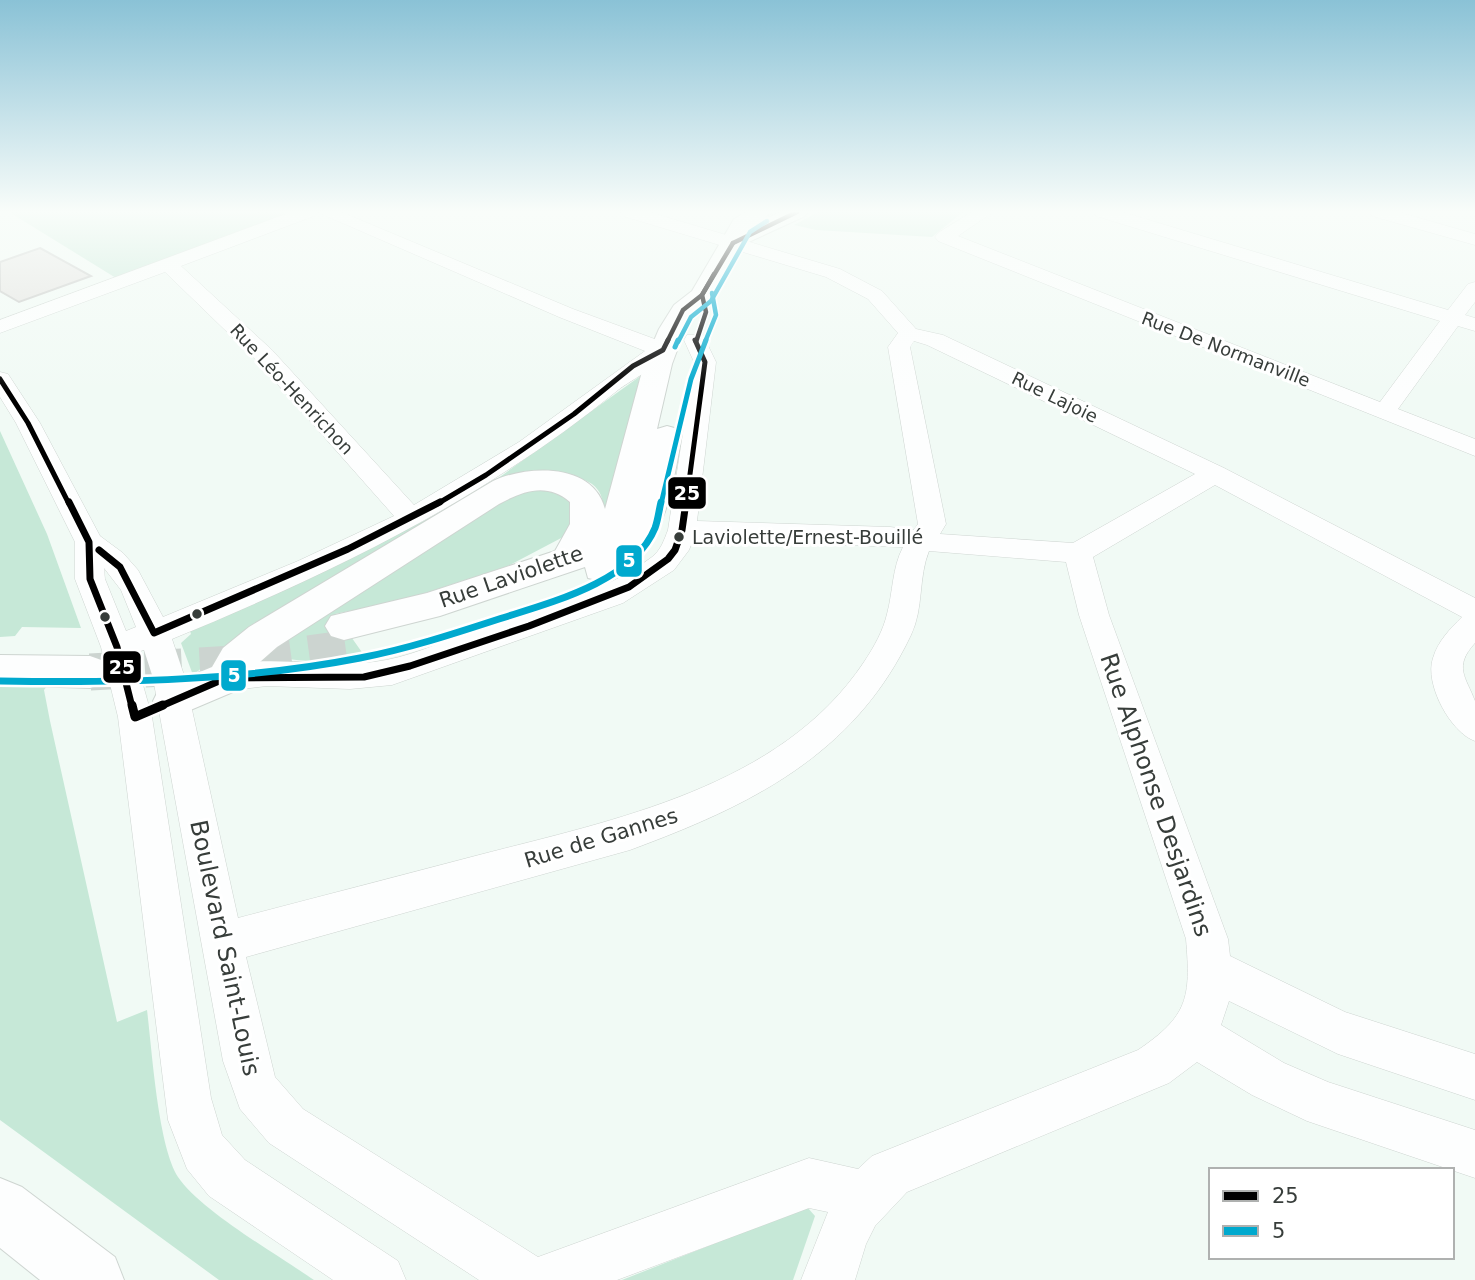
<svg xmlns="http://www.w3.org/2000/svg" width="1475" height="1280" viewBox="0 0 1475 1280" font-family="'DejaVu Sans',sans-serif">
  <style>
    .green { fill: #c6e8d7 }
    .building { fill: #e3e2df; stroke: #c4c5c3; stroke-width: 2 }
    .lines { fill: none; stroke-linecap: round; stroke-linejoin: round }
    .major-tunnel { stroke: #ccd4d0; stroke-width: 37; stroke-dasharray: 37 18; stroke-linecap: butt }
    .minor-casing { stroke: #ced5d1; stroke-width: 1 }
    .major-casing { stroke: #ced5d1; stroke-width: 2 }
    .highway-casing { stroke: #ced5d1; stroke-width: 2 }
    .minor { fill: #fdfefe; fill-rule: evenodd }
    .major { fill: #fdfefe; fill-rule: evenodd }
    .highway { fill: #fdfefe; fill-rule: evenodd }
    .bus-1-far3-casing { stroke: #fff; stroke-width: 8 }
    .bus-1-far2-casing { stroke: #fff; stroke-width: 10 }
    .bus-1-far1-casing { stroke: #fff; stroke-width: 12 }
    .bus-1-casing { stroke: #fff; stroke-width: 14 }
    .bus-2-far2-casing { stroke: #fff; stroke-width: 8 }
    .bus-2-far1-casing { stroke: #fff; stroke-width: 10 }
    .bus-2-casing { stroke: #fff; stroke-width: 12 }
    .bus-1-far3 { stroke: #000; stroke-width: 4.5 }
    .bus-1-far2 { stroke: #000; stroke-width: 5 }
    .bus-1-far1 { stroke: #000; stroke-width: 7 }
    .bus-1 { stroke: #000; stroke-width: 9 }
    .bus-2-far2 { stroke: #00a9ce; stroke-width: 4.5 }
    .bus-2-far1 { stroke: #00a9ce; stroke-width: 5 }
    .bus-2 { stroke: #00a9ce; stroke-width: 7 }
    .bus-dot { fill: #373d3a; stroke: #fff; stroke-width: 2.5 }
    .labels { text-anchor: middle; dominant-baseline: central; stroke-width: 6; stroke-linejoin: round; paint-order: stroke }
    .far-street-label { font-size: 18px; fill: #373d3a; stroke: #fff }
    .bus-label { font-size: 19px; fill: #373d3a; stroke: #fff; text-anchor: start }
    .street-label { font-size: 21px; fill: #373d3a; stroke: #fff }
    .near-street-label { font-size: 24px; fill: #373d3a; stroke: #fff }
    .line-badge { stroke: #fff; stroke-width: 2.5 }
    .badge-label { font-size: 19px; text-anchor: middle; font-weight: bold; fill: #fff }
  </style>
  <rect width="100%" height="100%" fill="#f1faf5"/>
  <g class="green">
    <path d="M9,212l282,1 -175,65z"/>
    <path d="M818,212h145l-31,25 -116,-7 -22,-5z"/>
    <path d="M646,372l-38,137h-5c2,-51 -84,-29 -113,-25z"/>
    <path d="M0,431l47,103 34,94 -59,-1 -7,9 -15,1z"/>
    <path d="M542,486l29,13 5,19 -11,18 -57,30 -101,33 -72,15 31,44c-16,5 -86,5 -99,-5l225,-150z"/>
    <path d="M451,507c-86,54 -179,104 -258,168l-12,-32 10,-9 -1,-3 119,-52z"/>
    <path d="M0,684l47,2 -3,4 6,31 67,301 30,-12c5,40 11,136 31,167 23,34 100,78 136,103h-95l-219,-160z"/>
    <path d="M807,1207l8,9 -22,64h-171z"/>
  </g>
  <path class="building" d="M40,248l51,28 -72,26 -19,-11v-29z"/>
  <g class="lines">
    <path class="major-tunnel" d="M90,672l144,-8 125,-17"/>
    <defs>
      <g id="minor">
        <path d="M291,212h25l-2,4 -133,50 91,84 142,155 105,-63 126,-91 -86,-34 -242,-105h24l232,97 98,36 3,5c-7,11 -43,30 -56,40 -135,110 -286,183 -446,249l13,39 53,240c80,-21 161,-42 241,-63 135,-35 302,-68 385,-193 10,-15 19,-31 23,-48 6,-22 5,-46 16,-67l-210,-7 -4,10 -15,20 -51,33 -231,82 -42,4 -83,-3 -41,5 -12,-4 -4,-9 4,-9c52,-17 107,0 160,-7 33,-4 65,-19 96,-30 62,-21 130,-36 182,-75 9,-7 12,-17 16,-27l26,-168 -10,-22 3,-5h16l13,27 -19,159 193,6 24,3 4,-6 -30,-177 10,-14 -30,-34 -42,-22 -203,-61 -2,-4h28l191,57 42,22 34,38 27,6 281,133 251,130v45c-22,24 -9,34 0,58 0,11 0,28 0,40 -24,-8 -51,-57 -42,-83 5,-17 17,-29 29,-41l-247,-132 -122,72 16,58 119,324 2,17 115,56 130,42v46l-137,-46 -109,-53 -8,24 63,38 44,19 147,48v48l-168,-57 -55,-26 -55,-33 -28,21 -262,109 -32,34 -9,18 -11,36h-54l27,-68 -19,-4 -192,72h-138l-210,-137 -29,-34 -17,-48 -70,-383 -9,-28 -10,3 18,64 59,381 11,37 23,25 153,101 8,19h-73l-124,-84 -22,-27 -19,-49 -50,-403 -17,-70 -26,-68v-37l-59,-119 -16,-26v-25l8,2 32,49 60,113 23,17 15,17 25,47 135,-56 96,-45 -138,-156 -91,-88 -165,61v-13zM914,341l13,4 268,129 -122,69 -133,-9 6,-10 -36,-177zM929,551l137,11 13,53 107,324c5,59 2,77 -48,111l-266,106 -14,13 -49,-11 -271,99 -235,-148 -28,-32 -29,-120 384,-107c119,-44 224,-94 281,-215 13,-27 7,-57 18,-84zM104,568l17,22 15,37 -10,4 -21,-52z"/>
        <path d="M972,212h21l-35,24 422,166 60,-81 -344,-105 -2,-4h28l326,98 20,-26 7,-2v20l-10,13 10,3v13l-17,-5 -60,83 77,30v17l-537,-215 -3,-4 3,-4z"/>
        <path d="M1370,212h28l77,22v11l-103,-29z"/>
      </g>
      <g id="major">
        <path d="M746,212h26l-14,11 22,-11h28l-3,4 -65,30 -26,49 -21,19 -8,15 -13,35 -15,65 10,-3 11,3 4,6c-9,47 -14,101 -55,132 -13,11 -22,16 -39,11l-3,-11 -145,49 -96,24 -13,-4 -6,-10 6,-10 96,-23 128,-42 15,-27v-22c-23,-20 -47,-11 -71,2l-222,143 -26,23 -11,19 -66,28 -15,-4 -6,-12 6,-12 53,-22 11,-19 26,-21 244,-146c34,-16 100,-19 112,28l39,-145 15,-35 15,-24 18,-14 42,-72z"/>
        <path d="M0,655l90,1 14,5 6,11 -6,11 -14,5 -90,-3z"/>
      </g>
      <path id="highway" d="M0,1178l22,9 93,70 9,23h-84l-40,-32z"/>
    </defs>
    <use href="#minor" class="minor-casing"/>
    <use href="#major" class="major-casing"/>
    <use href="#highway" class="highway-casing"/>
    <use href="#minor" class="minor"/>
    <use href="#major" class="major"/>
    <use href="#highway" class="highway"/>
    <defs>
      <g id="bus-1-far3">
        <path d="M733,243l64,-31"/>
        <path d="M667,342l16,-32 19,-15 12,-21"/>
        <path d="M696,342l10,-30 -4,-17 31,-52"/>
      </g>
      <g id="bus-1-far2">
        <path d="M0,379l28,44 41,81"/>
        <path d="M437,504l49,-29 88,-61 59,-48 30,-16 5,-10"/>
        <path d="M686,504l19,-142 -10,-22"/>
      </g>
      <g id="bus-1-far1">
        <path d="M69,502l20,40 1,37 27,68 15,60"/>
        <path d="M99,550l21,17 34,66 194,-84 92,-47"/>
        <path d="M159,707l67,-29 138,-1 46,-11 119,-40 100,-39 39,-28 7,-9 7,-20 4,-28"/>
      </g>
      <path id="bus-1" d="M132,705l3,12 28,-12"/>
      <g id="bus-2-far2">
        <path d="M678,342l13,-25 20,-16 39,-69 17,-11"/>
        <path d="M705,342l11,-27 -4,-22"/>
      </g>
      <g id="bus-2-far1">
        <path d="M675,347l3,-7"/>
        <path d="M661,504l30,-125 15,-39"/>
      </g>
      <path id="bus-2" d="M0,681c120,2 242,0 360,-23 47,-9 93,-24 139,-39 50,-16 134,-37 156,-91 3,-8 4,-18 6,-26"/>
    </defs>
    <use href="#bus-1-far3" class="bus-1-far3-casing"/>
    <use href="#bus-1-far2" class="bus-1-far2-casing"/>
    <use href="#bus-1-far1" class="bus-1-far1-casing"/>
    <use href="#bus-1" class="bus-1-casing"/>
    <use href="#bus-2-far2" class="bus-2-far2-casing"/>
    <use href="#bus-2-far1" class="bus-2-far1-casing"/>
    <use href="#bus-2" class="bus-2-casing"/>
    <use href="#bus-1-far3" class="bus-1-far3"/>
    <use href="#bus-1-far2" class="bus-1-far2"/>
    <use href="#bus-1-far1" class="bus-1-far1"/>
    <use href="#bus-1" class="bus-1"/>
    <use href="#bus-2-far2" class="bus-2-far2"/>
    <use href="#bus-2-far1" class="bus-2-far1"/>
    <use href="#bus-2" class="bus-2"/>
  </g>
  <linearGradient id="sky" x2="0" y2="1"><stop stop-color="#8ac2d6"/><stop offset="0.54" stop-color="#f9fdfa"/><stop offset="1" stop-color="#f9fdfa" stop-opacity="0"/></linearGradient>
  <rect width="1475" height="392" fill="url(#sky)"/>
  <g class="bus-dot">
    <circle cx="679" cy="537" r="6"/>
    <circle cx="197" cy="614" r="6"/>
    <circle cx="105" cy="617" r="6"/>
  </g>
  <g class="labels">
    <g class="far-street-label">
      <text transform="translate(1226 349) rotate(21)">Rue De Normanville</text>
      <text transform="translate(292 389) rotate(47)">Rue Léo-Henrichon</text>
      <text transform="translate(1055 397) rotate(26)">Rue Lajoie</text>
    </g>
    <g class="bus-label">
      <text x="692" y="537">Laviolette/Ernest-Bouillé</text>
    </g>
    <g class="street-label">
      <text transform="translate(511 577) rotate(-19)">Rue Laviolette</text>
      <text transform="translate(601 838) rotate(-17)">Rue de Gannes</text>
    </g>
    <g class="near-street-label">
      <text transform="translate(1156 795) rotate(71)">Rue Alphonse Desjardins</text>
      <text transform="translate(225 948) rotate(78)">Boulevard Saint-Louis</text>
    </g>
  </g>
  <g class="line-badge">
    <rect x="667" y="476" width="40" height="34" rx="7" fill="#000"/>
    <rect x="615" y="544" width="28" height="34" rx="7" fill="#00a9ce"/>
    <rect x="102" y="650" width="40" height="34" rx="7" fill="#000"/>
    <rect x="220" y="659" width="27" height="33" rx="7" fill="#00a9ce"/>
  </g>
  <g class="badge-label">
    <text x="687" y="500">25</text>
    <text x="629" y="567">5</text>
    <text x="122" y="674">25</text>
    <text x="234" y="682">5</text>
  </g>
  <rect x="1209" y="1168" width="245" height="91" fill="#ffffff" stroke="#afb1b0" stroke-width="2"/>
  <rect x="1223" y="1191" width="35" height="10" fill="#000000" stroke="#afb1b0" stroke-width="2"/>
  <text x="1272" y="1203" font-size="21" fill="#373d3a">25</text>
  <rect x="1223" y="1226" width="35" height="10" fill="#00a9ce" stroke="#afb1b0" stroke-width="2"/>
  <text x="1272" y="1238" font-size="21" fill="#373d3a">5</text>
</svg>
